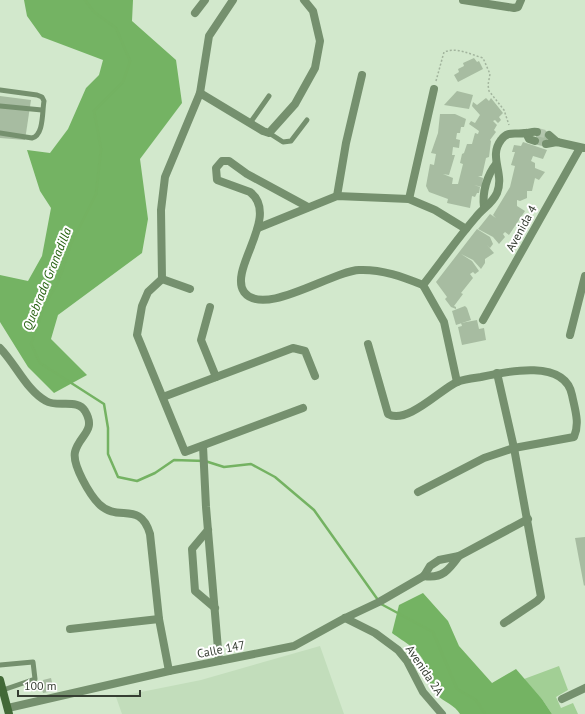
<svg xmlns="http://www.w3.org/2000/svg" width="585" height="714" viewBox="0 0 585 714" font-family="'PT Sans',sans-serif">
  <style>
    .built { fill: #c2ddbb }
    .green { fill: #a2cf95 }
    .forest { fill: #74b363 }
    .lines { fill: none; stroke-linecap: round; stroke-linejoin: round }
    .stream { stroke: #74b262; stroke-width: 2.5 }
    .building { fill: #a7bca1 }
    .minor-tunnel { stroke: #b3c6ad; stroke-width: 8; stroke-dasharray: 8 4; stroke-linecap: butt }
    .path { stroke: #a2b49d; stroke-width: 1.5; stroke-dasharray: 2 2; stroke-linecap: butt }
    .service { stroke: #75906e; stroke-width: 5 }
    .minor { stroke: #75906e; stroke-width: 8 }
    .secondary { stroke: #426937; stroke-width: 8 }
    .labels { text-anchor: middle; dominant-baseline: central; stroke-width: 4; stroke-linejoin: round; paint-order: stroke }
    .street-label { font-size: 12px; fill: #363e33; stroke: #fff }
    .water-label { font-size: 13px; font-style: italic; fill: #276211; stroke: #fff }
  </style>
  <rect width="100%" height="100%" fill="#d2e8cc"/>
  <path class="built" d="M320,646l24,68h-222l-6,-17 85,-17z"/>
  <path class="green" d="M559,666l9,24 -12,7 5,11 12,-5 5,11h-26l-10,-15 -18,-20z"/>
  <g class="forest">
    <path d="M24,0h109l-1,21 44,39 6,43 -42,56 8,60 -6,34 -84,62 -7,24 36,36 -33,18 -26,-26 -28,-45v-47l28,6 14,-25 9,-48 -11,-17 -13,-41 23,3 18,-24 18,-41 13,-13 4,-15 -61,-23 -15,-21z"/>
    <path d="M423,593l25,28 11,25 33,37 24,-14 26,30 10,15h-92c-5,-9 -16,-12 -23,-19 -9,-8 -8,-21 -12,-31 -5,-14 -21,-22 -33,-31l7,-28z"/>
  </g>
  <g class="lines">
    <g class="stream">
      <path d="M85,0l9,12 22,16 14,33 -7,21 -29,29 7,38 -5,45 -25,50 -13,38 -14,25 -13,37 9,19 64,41 4,24v26l10,23 19,4 18,-8 19,-13 31,1 19,6 27,-3 24,13 39,33 64,90"/>
      <path d="M381,604l52,28 24,57 19,11 9,14"/>
    </g>
  </g>
  <g class="building">
    <path d="M474,58l3,4 2,-1 4,8 -25,13 -4,-7 5,-3 -1,-3 6,-3 -1,-3z"/>
    <path d="M457,91l16,4 -4,14 -25,-4z"/>
    <path d="M0,96l31,4 -6,40 -25,-2z"/>
    <path d="M486,98l3,3 2,-3 12,15 -4,4 2,3 -3,3 -3,-3 -2,1 4,4 -3,5 2,2 -6,8 1,1 -2,16 -3,1 -4,18h-4l5,2 -1,9 -8,-2 6,2 -1,6h-2l-2,4 -3,-1 -2,12 -23,-5 1,-4 -19,-7 -3,-6 4,-22 4,1 2,-11 -5,-1 7,-20 2,-19h15l11,5 -2,8h-3l-1,6h-3l-1,6 4,1 -1,8 -6,-1 -1,8h3l-6,20 -6,-1 10,4 -1,6h6l5,-20 -3,-1 2,-9 2,-1 3,-9h5l3,-11 3,1 1,-3 -10,-7 2,-3 4,2 5,-8 -8,-9 1,-4 4,3z"/>
    <path d="M538,129l11,3 -3,15 -12,-3z"/>
    <path d="M523,142l24,8 -4,9 -10,-3 -2,5 4,2v5l10,4 -6,8 -4,-2 -3,13h-5v7l-7,3 -3,-1v6l8,5 -16,24 -4,-3 -2,2 2,3 -6,7 -6,-7 -15,-8 12,-15 6,4 -3,-3 17,-28 5,-21 -4,-1 4,-13h-3l2,-7 7,1z"/>
    <path d="M477,229l13,8 3,7 -3,4 -3,-3 7,8 -9,6v4l-4,6 -8,-9 -12,-6 11,7 7,10 -4,3 -2,-2 -3,2 3,4 -12,15 2,1 -9,12 2,1v2l-5,-2 -6,-8 2,-2 -11,-15z"/>
    <path d="M465,306l2,2 4,12 -15,5 -4,-14z"/>
    <path d="M477,320l2,9 5,-1 2,12 -24,5 -4,-18 4,-1 -1,-3z"/>
    <path d="M585,537v48l-1,1 -9,-48z"/>
    <path d="M51,678l3,13 -11,2 -2,-7 3,-1 -1,-5z"/>
  </g>
  <g class="lines">
    <path class="minor-tunnel" d="M537,132l12,3"/>
    <path class="path" d="M436,81l8,-29c14,-5 25,2 39,6l7,16 -2,11 1,6 15,19 5,15"/>
    <g class="service">
      <path d="M0,90l37,5 5,2 2,4c-2,11 0,34 -12,37l-32,-5"/>
      <path d="M0,106l42,4"/>
      <path d="M250,123l19,-27"/>
      <path d="M269,133l14,9 8,-1 16,-21"/>
      <path d="M0,665l33,-3 2,17 -32,11"/>
    </g>
    <g class="minor">
      <path d="M463,0l51,8 4,-1 3,-7"/>
      <path d="M195,13l10,-13"/>
      <path d="M200,93l63,38 6,2 26,-29 20,-36 5,-27 -7,-30 -9,-11"/>
      <path d="M526,133l3,6 6,2"/>
      <path d="M549,135l8,7"/>
      <path d="M557,142l27,6"/>
      <path d="M546,144l11,-2"/>
      <path d="M337,196l9,-53 16,-68"/>
      <path d="M409,199l25,-110"/>
      <path d="M308,207l-61,-33 -18,-13h-7l-6,7 1,12 33,12c31,24 -22,77 -6,100 20,26 88,-21 115,-22 23,-1 44,7 64,15"/>
      <path d="M484,207c-2,-14 3,-32 12,-43"/>
      <path d="M258,228l79,-32 72,3 26,11 31,19"/>
      <path d="M162,279l-14,13 -6,14 -5,29 48,117 118,-44"/>
      <path d="M190,289l-28,-10 -1,-69 4,-33 35,-84 9,-57 24,-36"/>
      <path d="M210,307l-9,33 15,37"/>
      <path d="M483,320l97,-172"/>
      <path d="M570,335l15,-59"/>
      <path d="M368,344l20,70c19,11 53,-25 69,-32 7,-3 17,-4 24,-5 27,-6 84,-18 91,18 3,15 8,28 2,42l-60,11 -30,10 -66,34"/>
      <path d="M0,348c15,15 27,43 46,53 11,7 32,-3 39,10 12,20 -6,24 -10,41 -3,13 15,43 24,52 19,19 41,-4 51,30l9,85 10,52"/>
      <path d="M497,373l17,75 27,149 -4,4 -33,22"/>
      <path d="M457,382l-13,-60 -21,-37c18,-23 34,-46 53,-68 7,-9 16,-13 21,-24 8,-20 -9,-36 4,-53 7,-10 15,-5 24,-7 5,0 7,-2 12,-1"/>
      <path d="M163,397l130,-49 12,3 10,25"/>
      <path d="M203,446l3,61 13,154"/>
      <path d="M208,530l-16,19 3,42 20,17"/>
      <path d="M424,576l6,-10 9,-6 20,-4 69,-37"/>
      <path d="M424,576c18,3 25,-6 35,-20"/>
      <path d="M345,618l30,15 23,17 9,11 16,31 19,22"/>
      <path d="M70,629l89,-10"/>
      <path d="M562,699l23,-11"/>
      <path d="M8,708l161,-37 125,-25 51,-28 34,-16 45,-26"/>
    </g>
    <path class="secondary" d="M0,680l9,34"/>
  </g>
  <g class="labels">
    <g class="street-label">
      <text transform="translate(521 228) rotate(-61)">Avenida 4</text>
      <text transform="translate(221 649) rotate(-11)">Calle 147</text>
      <text transform="translate(425 670) rotate(56)">Avenida 2A</text>
    </g>
    <g class="water-label">
      <text transform="translate(47 279) rotate(-68)">Quebrada Granadilla</text>
    </g>
  </g>
  <path d="M18 690v6h122v-6" fill="none" stroke="#363e33" stroke-width="2"/>
  <text x="24" y="690" font-size="12" fill="#363e33" stroke="#ffffff" stroke-width="3" paint-order="stroke">100 m</text>
</svg>
